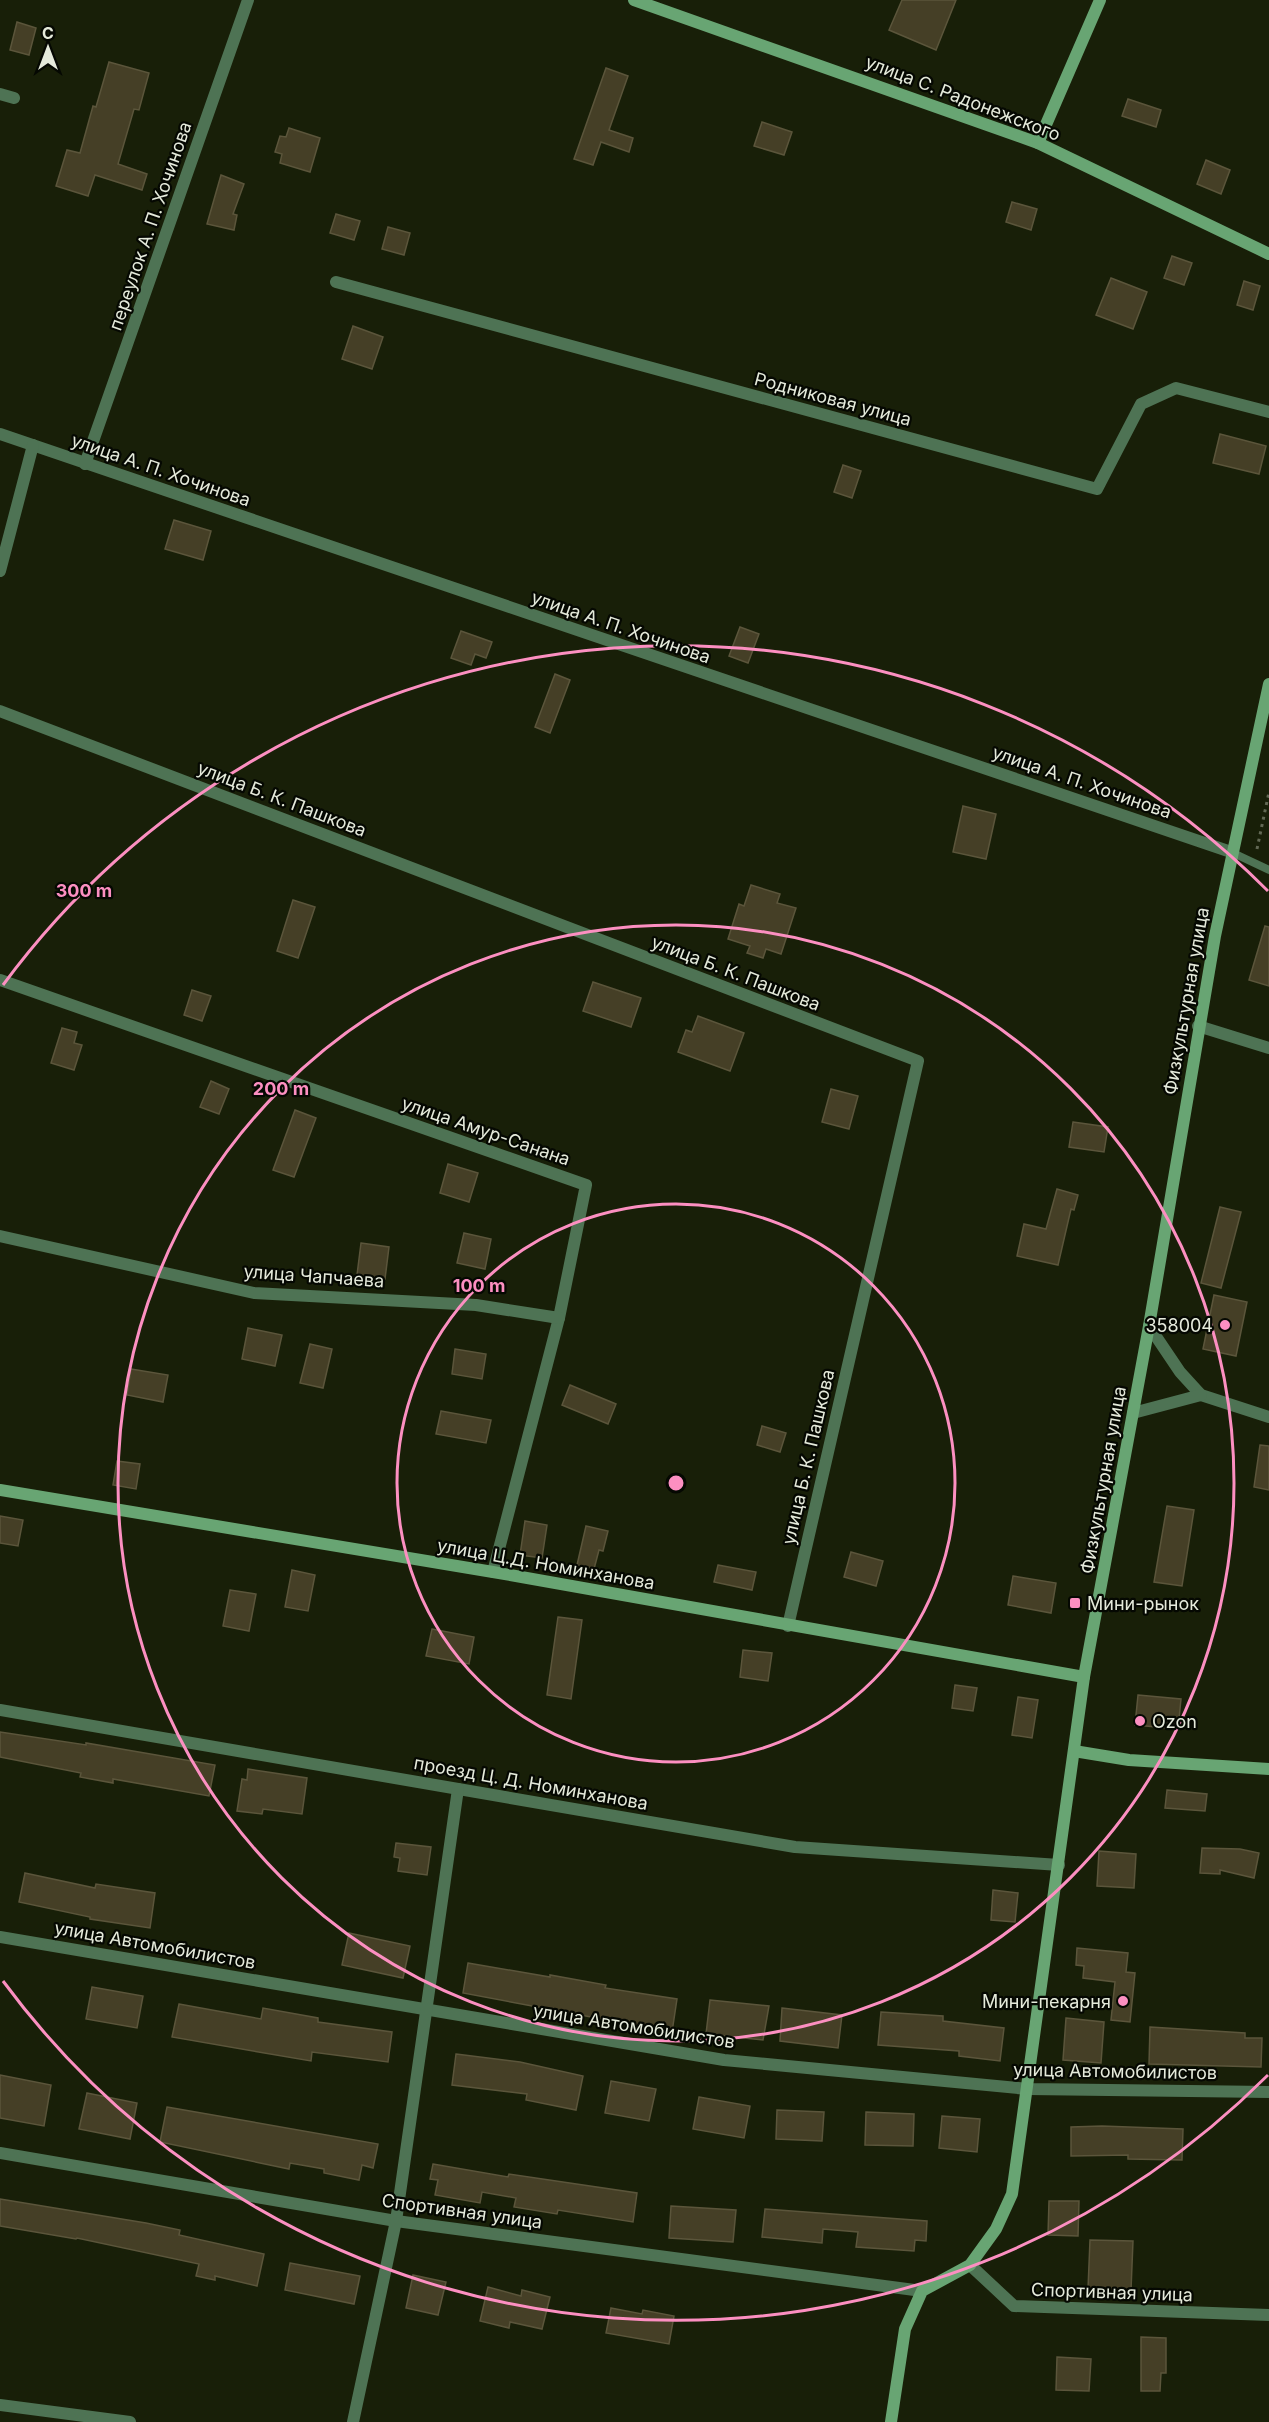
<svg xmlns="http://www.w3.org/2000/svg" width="1269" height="2422" viewBox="0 0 1269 2422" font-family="Inter,sans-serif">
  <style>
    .building { fill: #453f26; stroke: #5b553b; stroke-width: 1.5 }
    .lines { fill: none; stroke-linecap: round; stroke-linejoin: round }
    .path { stroke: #626854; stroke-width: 3; stroke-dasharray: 3 4.5; stroke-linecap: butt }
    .lane { stroke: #4e7354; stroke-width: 8 }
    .street { stroke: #4e7354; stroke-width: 12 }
    .secondary { stroke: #68a573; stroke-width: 12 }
    .ring { fill: none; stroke: #fc8fc1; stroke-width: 3 }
    .poi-dot { fill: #fc8fc1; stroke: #050802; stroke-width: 2 }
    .labels { text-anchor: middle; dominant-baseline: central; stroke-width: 4.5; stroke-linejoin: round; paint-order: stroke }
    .street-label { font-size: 18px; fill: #e5eadb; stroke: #050802 }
    .poi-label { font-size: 18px; fill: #e5eadb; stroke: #050802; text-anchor: end }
    .centre { fill: #fc8fc1; stroke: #050802; stroke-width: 3 }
    .ring-label { font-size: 18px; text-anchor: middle; font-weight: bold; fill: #fc8fc1; stroke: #050802; stroke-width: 4.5; stroke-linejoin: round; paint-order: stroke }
  </style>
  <rect width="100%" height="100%" fill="#181f08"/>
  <g class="building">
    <path d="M902,0h54l-20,50 -47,-20z"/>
    <path d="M17,22l19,6 -7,27 -19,-5z"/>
    <path d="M109,62l40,11 -10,37 -5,-1 -16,55 29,10 -5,16 -47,-15 -7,21 -32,-10 11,-36 13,3 13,-47 3,1z"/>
    <path d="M606,68l22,8 -19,54 24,8 -4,14 -28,-10 -8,23 -19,-6z"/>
    <path d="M1128,99l33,11 -5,17 -34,-11z"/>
    <path d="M762,122l30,10 -8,23 -30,-9z"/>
    <path d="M289,128l31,10 -10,34 -30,-9 2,-9 -7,-2 5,-16 6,1z"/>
    <path d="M1206,160l24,10 -9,24 -24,-10z"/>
    <path d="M221,175l23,9 -11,30 4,1 -3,15 -27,-6z"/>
    <path d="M1012,202l25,7 -6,21 -25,-8z"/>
    <path d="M336,214l24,7 -6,19 -24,-7z"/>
    <path d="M388,227l22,6 -6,22 -22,-6z"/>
    <path d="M1172,256l20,7 -8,22 -20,-7z"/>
    <path d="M1111,278l36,14 -14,37 -37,-14z"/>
    <path d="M1244,281l16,5 -7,24 -16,-5z"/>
    <path d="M353,326l30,11 -11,32 -30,-10z"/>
    <path d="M1220,434l46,12 -7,28 -46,-11z"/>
    <path d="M843,465l18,6 -9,27 -18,-6z"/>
    <path d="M174,520l37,11 -8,29 -38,-11z"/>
    <path d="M740,627l19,7 -11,29 -19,-7z"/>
    <path d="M461,631l31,11 -6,16 -11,-4 -4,11 -20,-7z"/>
    <path d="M555,674l15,6 -20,53 -15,-6z"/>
    <path d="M963,806l33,8 -10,45 -33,-7z"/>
    <path d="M751,885l29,9 -3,9 19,5 -15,46 -15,-5 -3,9 -16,-5 3,-7 -22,-7 11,-35 5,2z"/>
    <path d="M293,900l22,7 -17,51 -21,-7z"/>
    <path d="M1265,926l4,1v59l-20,-6z"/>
    <path d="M593,982l48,16 -10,29 -48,-16z"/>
    <path d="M192,990l19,6 -9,25 -18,-6z"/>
    <path d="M698,1016l46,17 -14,38 -52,-19 8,-22 6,2z"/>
    <path d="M62,1028l15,4 -3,11 8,2 -8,25 -23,-7z"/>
    <path d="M211,1081l18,8 -10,25 -19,-7z"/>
    <path d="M831,1089l27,7 -9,33 -27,-7z"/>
    <path d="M295,1110l21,8 -22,59 -21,-7z"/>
    <path d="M1073,1122l35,5 -4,25 -35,-5z"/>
    <path d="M448,1164l30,9 -9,29 -29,-9z"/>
    <path d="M1057,1189l21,6 -4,15 -3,-1 -13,56 -41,-9 7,-32 22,5z"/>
    <path d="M1220,1207l21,5 -20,76 -20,-5z"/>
    <path d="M464,1233l27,6 -6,30 -28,-6z"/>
    <path d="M361,1243l28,4 -4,32 -28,-4z"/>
    <path d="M1214,1295l33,7 -11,54 -33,-7z"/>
    <path d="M248,1328l34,7 -7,31 -33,-7z"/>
    <path d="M310,1344l22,5 -9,39 -23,-5z"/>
    <path d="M455,1349l31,5 -4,25 -30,-5z"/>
    <path d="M131,1369l37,6 -5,27 -36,-7z"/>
    <path d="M570,1385l46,19 -8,20 -46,-19z"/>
    <path d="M441,1411l50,9 -5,23 -50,-9z"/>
    <path d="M762,1426l24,7 -6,19 -23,-7z"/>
    <path d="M1260,1445l9,1v44l-15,-3z"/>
    <path d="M117,1461l23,3 -4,25 -23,-4z"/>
    <path d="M1167,1506l27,4 -12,76 -28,-4z"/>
    <path d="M0,1516l23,4 -5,26 -18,-3z"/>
    <path d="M525,1521l22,4 -5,33 -22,-3z"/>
    <path d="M586,1526l22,5 -5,20 -4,-1 -5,19 -17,-4z"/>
    <path d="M851,1552l32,9 -7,25 -32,-9z"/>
    <path d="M718,1565l38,7 -4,18 -38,-8z"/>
    <path d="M292,1570l23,5 -7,36 -23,-4z"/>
    <path d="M1013,1576l43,7 -5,30 -43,-8z"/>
    <path d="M230,1590l26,4 -7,37 -26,-5z"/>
    <path d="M558,1617l24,3 -11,79 -24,-4z"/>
    <path d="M432,1629l42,8 -5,27 -43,-8z"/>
    <path d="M743,1650l29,3 -4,28 -28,-4z"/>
    <path d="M955,1685l22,3 -4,23 -21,-3z"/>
    <path d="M1138,1695l43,4 -3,30 -43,-4z"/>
    <path d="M1018,1697l20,3 -6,38 -20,-3z"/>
    <path d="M0,1732l86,13v-2l129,22 -6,31 -96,-17v4l-33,-6 1,-4 -81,-16z"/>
    <path d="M248,1769l59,9 -5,36 -39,-5 -1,5 -25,-3 5,-32 5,1z"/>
    <path d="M1167,1790l40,4 -2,17 -40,-3z"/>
    <path d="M396,1843l35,4 -4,28 -29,-4 2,-13 -6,-1z"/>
    <path d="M1202,1848l38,1 19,4 -5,25 -34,-8v4l-20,-1z"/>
    <path d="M1099,1851l37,3 -2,34 -37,-2z"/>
    <path d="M25,1873l70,15 1,-4 59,9 -5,35 -60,-9v-2l-71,-15z"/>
    <path d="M993,1890l25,3 -3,29 -24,-2z"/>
    <path d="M349,1933l61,13 -7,32 -61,-13z"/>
    <path d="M1077,1948l51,5 -2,19 9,1 -5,49 -19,-2 4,-38 -32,-4 1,-12 -8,-1z"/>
    <path d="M468,1963l82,14v-2l56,10 -1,3 72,11 -5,33 -209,-39z"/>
    <path d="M92,1987l51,9 -6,32 -51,-9z"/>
    <path d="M710,2000l59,6 -6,34 -57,-6z"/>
    <path d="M179,2004l82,15 2,-11 55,10v4l74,10 -4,30 -76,-10 -1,9 -139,-24z"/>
    <path d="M782,2008l60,7 -4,33 -58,-7z"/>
    <path d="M881,2012l62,4v5l61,7 -4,33 -41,-5v-5l-81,-6z"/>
    <path d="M1066,2018l38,4 -3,41 -38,-3z"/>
    <path d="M1150,2027l95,6v5h17l-1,29 -112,-3z"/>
    <path d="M456,2054l64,8 63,14 -7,34 -50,-10 1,-6 -75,-9z"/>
    <path d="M0,2075l51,10 -7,41 -44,-8z"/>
    <path d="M611,2081l45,8 -7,32 -44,-8z"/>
    <path d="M87,2093l50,10 -7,36 -51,-10z"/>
    <path d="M699,2097l51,9 -6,32 -51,-9z"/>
    <path d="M167,2107l211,37 -5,24 -11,-3 -3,15 -35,-7v-4l-34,-6 -1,6 -129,-27z"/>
    <path d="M777,2110l47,2 -2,29 -46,-2z"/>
    <path d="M866,2112l48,2 -1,32 -48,-1z"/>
    <path d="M942,2116l38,3 -3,33 -38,-4z"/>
    <path d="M1102,2126l81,3 -1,31 -54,-1v-4l-57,1v-29z"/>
    <path d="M433,2164l75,13 1,-3 128,19 -4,29 -75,-12 -1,4 -43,-7 2,-9 -34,-6 -2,11 -45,-8 3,-15 -8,-1z"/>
    <path d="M0,2199l146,24 34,7 -1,5 85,19 -7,32 -42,-10v4l-19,-4 3,-12 -122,-26 -1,1 -76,-13z"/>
    <path d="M1049,2201h30l-1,35 -30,-1z"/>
    <path d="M671,2206l65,4 -3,32 -64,-4z"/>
    <path d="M765,2209l162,12 -1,20 -11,-1 -1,11 -58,-4 2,-15 -35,-3 -1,14 -60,-6z"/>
    <path d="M1090,2240l43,1 -2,49 -43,-1z"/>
    <path d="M290,2263l70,13 -6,28 -69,-14z"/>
    <path d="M413,2275l33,7 -8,33 -32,-7z"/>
    <path d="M488,2287l33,9 1,-6 28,7 -8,32 -32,-7 -1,6 -29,-7z"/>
    <path d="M611,2308l31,6 1,-4 31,6 -5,28 -63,-11z"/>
    <path d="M1141,2337l25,1v35h-5l-1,18h-19z"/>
    <path d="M1057,2357l34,2 -2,32 -33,-1z"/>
  </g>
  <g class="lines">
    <path class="path" d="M1257,849l12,-57"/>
    <path class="lane" d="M1231,852l38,18"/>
    <g class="street">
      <path d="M0,94l14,4"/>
      <path d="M336,282l761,207 44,-85 35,-16 93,24"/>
      <path d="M0,434l1231,418"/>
      <path d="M85,464l163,-464"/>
      <path d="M0,571l33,-126"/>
      <path d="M0,711l918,350 -130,565"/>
      <path d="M0,980l586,205 -27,133 -66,254"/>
      <path d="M1198,1026l71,22"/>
      <path d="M0,1236l254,57 222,12 83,13"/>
      <path d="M1149,1326l31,46 21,23 68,22"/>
      <path d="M1133,1413l68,-18"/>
      <path d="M0,1710l795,137 264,18"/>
      <path d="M0,1937l724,123 304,29 241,3"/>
      <path d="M0,2153l396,68 526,70"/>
      <path d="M970,2265l44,41 255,9"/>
      <path d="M0,2405l130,17"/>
      <path d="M353,2422l43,-201 62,-432"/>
    </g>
    <g class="secondary">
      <path d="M634,0l404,143 231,111"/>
      <path d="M1038,143l62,-143"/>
      <path d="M0,1490l493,82 591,105"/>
      <path d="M1074,1751l55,9 140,9"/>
      <path d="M891,2422l14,-93 17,-38 48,-26 26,-36 16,-35 72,-517 65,-351 66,-390 54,-252"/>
    </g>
  </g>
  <g class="ring">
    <circle cx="676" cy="1483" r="279"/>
    <circle cx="676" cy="1483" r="558"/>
    <path d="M1268 2075A837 837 0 0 1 3 1981M3 985A837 837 0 0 1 1268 891"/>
  </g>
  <g class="poi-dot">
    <circle cx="1225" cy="1325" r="6"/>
    <rect x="1069" y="1597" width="12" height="12" rx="3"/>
    <circle cx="1140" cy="1721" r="6"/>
    <circle cx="1123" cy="2001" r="6"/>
  </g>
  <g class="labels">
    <g class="street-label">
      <text transform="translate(963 98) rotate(21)">улица С. Радонежского</text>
      <text transform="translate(150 226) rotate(-71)">переулок А. П. Хочинова</text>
      <text transform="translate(833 399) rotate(15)">Родниковая улица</text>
      <text transform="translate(161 470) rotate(19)">улица А. П. Хочинова</text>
      <text transform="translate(621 627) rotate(19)">улица А. П. Хочинова</text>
      <text transform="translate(1082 782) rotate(19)">улица А. П. Хочинова</text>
      <text transform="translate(282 799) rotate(21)">улица Б. К. Пашкова</text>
      <text transform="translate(736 973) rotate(21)">улица Б. К. Пашкова</text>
      <text transform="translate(1186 1001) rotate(-80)">Физкультурная улица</text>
      <text transform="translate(486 1131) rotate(19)">улица Амур-Санана</text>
      <text transform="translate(314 1276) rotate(4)">улица Чапчаева</text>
      <text transform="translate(808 1457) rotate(-77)">улица Б. К. Пашкова</text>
      <text transform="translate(1103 1480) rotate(-80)">Физкультурная улица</text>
      <text transform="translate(546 1564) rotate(10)">улица Ц.Д. Номинханова</text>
      <text transform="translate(531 1783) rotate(10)">проезд Ц. Д. Номинханова</text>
      <text transform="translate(155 1945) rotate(10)">улица Автомобилистов</text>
      <text transform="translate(634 2026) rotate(9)">улица Автомобилистов</text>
      <text transform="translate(1115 2071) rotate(1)">улица Автомобилистов</text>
      <text transform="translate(462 2211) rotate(8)">Спортивная улица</text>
      <text transform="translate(1112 2292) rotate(2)">Спортивная улица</text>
    </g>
    <g class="poi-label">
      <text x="1213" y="1325">358004</text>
      <text x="1087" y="1603" text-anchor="start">Мини-рынок</text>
      <text x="1152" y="1721" text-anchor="start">Ozon</text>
      <text x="1111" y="2001">Мини-пекарня</text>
    </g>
  </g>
  <circle cx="676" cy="1483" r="9" class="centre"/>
  <g class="ring-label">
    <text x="84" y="897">300 m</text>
    <text x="281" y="1095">200 m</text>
    <text x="479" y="1292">100 m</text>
  </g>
  <g transform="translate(48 48)" stroke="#050802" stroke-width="4.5" paint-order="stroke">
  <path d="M0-4.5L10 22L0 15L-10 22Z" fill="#e5eadb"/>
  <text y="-9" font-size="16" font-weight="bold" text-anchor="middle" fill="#e5eadb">С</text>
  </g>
</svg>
